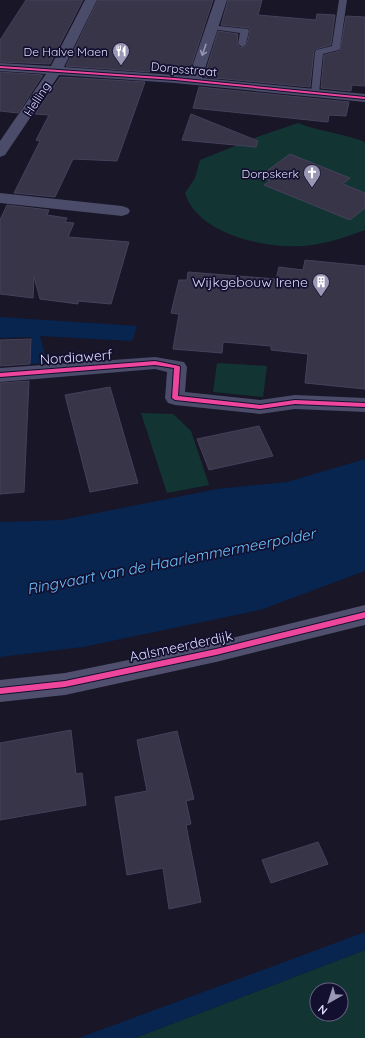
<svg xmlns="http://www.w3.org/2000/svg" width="365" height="1038" viewBox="0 0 365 1038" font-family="Quicksand,sans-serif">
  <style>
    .green { fill: #123534; fill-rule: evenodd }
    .water { fill: #07254e }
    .building { fill: #383549; stroke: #44415b }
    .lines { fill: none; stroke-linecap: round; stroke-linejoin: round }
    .lane { fill: #4b4c69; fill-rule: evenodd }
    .street { fill: #4b4c69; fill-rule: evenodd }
    .secondary { fill: #50506e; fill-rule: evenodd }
    .cycleway-casing { stroke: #130f2f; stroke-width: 2 }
    .cycleway { fill: #ed469a; fill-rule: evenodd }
    .oneway { stroke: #9594b4 }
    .labels { text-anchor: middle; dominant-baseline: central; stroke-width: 3.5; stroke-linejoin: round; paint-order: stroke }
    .far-poi-label { font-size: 12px; fill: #dfddff; stroke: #130f2f; text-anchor: end }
    .far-street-label { font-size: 12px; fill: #dfddff; stroke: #130f2f }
    .poi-label { font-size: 14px; fill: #dfddff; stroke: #130f2f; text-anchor: end }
    .street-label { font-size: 14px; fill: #dfddff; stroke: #130f2f }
    .water-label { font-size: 15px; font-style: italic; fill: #6bc3ff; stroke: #130f2f }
  </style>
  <rect width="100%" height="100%" fill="#191628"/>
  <g class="green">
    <path d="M298,123c22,9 45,10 67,19v88c-24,9 -52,18 -78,16 -35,-1 -91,-16 -102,-53l10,-15 5,-18 57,-23z"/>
    <path d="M217,363l50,3 -4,31 -50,-5z"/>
    <path d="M141,413l32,1 18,17 18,54 -42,8z"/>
    <path d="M365,950v88h-230zM317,990h24v24h-24z"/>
  </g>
  <g class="water">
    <path d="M0,317l137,9 -5,15 -92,-5 7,27 -17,1 1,-27 -31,1z"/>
    <path d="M365,459v112l-105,39 -177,37 -83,10v-135l62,-2 155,-31 70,-7z"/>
    <path d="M365,932v18l-230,88h-56z"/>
  </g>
  <g class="building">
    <path d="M26,0h57l-33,64 -50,-2v-22z"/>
    <path d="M98,0h115l-24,73 -39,-3 -1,2 -83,-6z"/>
    <path d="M228,0h34l-4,15 58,5 1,-6 18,1 -4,30 -15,4 -2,2 -4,36 -106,-10 14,-46 20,3 -1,10 4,4 6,-4 3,-13 -1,-3 -28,-3z"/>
    <path d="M346,16l19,1v69l-13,-1 -1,6 -30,-3 3,-33 16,-4z"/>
    <path d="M0,72l43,3 -25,38 -18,-2z"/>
    <path d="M60,77l85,5 -28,79 -44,-2 -18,38 -41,-4 26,-52 -4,-1 13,-25 -14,-1z"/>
    <path d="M199,87l150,15 -3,14 -17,-1 -1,7 -135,-14z"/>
    <path d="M191,114l67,27 -2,6 -74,-7z"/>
    <path d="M290,154l60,24 -7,6 22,9v15l-15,12 -86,-35 6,-4 -10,-5z"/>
    <path d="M7,205l42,5 -2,5 20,3 -2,4 9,1 -6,14 61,5 -18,62 -33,-3v3l-38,-5 -6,-22 -1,21 -33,-4v-74z"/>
    <path d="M305,260l60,6v123l-60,-6 3,-29 -37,-4v-4l-48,-4 -1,11 -49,-4 6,-35 -8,-1 8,-33h8l1,-8 88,7 3,-12 24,3z"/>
    <path d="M31,339l-1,25 -30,2v-26z"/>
    <path d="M29,381l-5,111 -24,2v-111z"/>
    <path d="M110,387l28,96 -48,9 -25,-97z"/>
    <path d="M259,426l14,30 -64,14 -12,-31z"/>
    <path d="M71,730l5,44 6,-1 4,32 -86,15v-77z"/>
    <path d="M177,731l17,68 -8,2 5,23 -5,1 15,77 -32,7 -6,-41 -36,7 -12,-78 32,-6 -10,-51z"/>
    <path d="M318,842l10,22 -57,19 -9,-23z"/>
  </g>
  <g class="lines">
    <g class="lane">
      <path d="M339,0h8l-7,48 -1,2 -16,4 -4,39 -4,3 -3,-1 -1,-2 4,-41 1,-2 16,-4z"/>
      <path d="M209,25l39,4 1,2 -3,13 -4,3 -4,-3 2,-11 -28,-4 -4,-2z"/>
    </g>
    <g class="street">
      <path d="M85,0h12l-33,67 125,9 26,-76h12l-25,78 163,16v8l-190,-19 -116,-8 -54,80 -5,2v-16l46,-67 -46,-3v-8l51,3z"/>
      <path d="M0,193l122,13 6,2 2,3 -2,3 -6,2 -122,-13z"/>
      <path d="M155,357l29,5 3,5 -2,25 75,8 35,-5 70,3v14l-70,-3 -35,5 -85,-9 -7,-2 -3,-5 2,-26 -12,-3 -155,13v-14z"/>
    </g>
    <path class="secondary" d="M365,605v20l-149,37 -151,33 -65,7v-22l65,-7 151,-31z"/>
    <defs>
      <g id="cycleway">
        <path d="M0,66l175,12 190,19v2l-190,-19 -175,-12z"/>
        <path d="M155,361l24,5 1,1 -2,29 82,9 35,-5 70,3v4l-70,-3 -35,5 -85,-9 -3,-2 2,-30 -19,-3 -155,12v-4z"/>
        <path d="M365,612v6l-149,37 -151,32 -65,7v-6l65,-7 151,-32z"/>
      </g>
    </defs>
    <use href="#cycleway" class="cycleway-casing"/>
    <use href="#cycleway" class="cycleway"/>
  </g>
  <defs><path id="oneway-shaft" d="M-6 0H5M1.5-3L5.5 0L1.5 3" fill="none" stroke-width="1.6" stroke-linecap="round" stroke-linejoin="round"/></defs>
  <use class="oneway" href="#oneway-shaft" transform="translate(204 50) rotate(109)"/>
  <defs>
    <symbol id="restaurant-pin" viewBox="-11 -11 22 30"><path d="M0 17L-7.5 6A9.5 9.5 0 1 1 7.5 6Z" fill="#9a97b4" stroke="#130f2f"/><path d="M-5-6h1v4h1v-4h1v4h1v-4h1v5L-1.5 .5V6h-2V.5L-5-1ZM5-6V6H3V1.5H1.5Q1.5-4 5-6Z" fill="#fff"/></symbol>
    <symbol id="church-pin" viewBox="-11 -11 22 30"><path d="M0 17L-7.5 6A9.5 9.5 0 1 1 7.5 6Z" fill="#9a97b4" stroke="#130f2f"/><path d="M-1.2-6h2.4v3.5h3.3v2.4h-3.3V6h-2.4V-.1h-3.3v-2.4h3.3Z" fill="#fff"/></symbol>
    <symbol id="building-pin" viewBox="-11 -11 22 30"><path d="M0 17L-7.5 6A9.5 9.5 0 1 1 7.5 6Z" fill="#9a97b4" stroke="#130f2f"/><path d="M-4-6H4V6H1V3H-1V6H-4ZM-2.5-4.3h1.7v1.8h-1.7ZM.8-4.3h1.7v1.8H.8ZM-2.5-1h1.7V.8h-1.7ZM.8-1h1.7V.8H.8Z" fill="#fff"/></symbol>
  </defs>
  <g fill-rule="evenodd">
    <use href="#restaurant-pin" x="111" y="41" width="20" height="27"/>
    <use href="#church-pin" x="302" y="163" width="20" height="27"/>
    <use href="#building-pin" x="311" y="272" width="20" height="27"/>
  </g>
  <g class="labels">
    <g class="far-poi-label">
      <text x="108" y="51">De Halve Maen</text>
      <text x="299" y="173">Dorpskerk</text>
    </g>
    <g class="far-street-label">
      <text transform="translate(184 69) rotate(5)">Dorpsstraat</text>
      <text transform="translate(37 99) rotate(-57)">Helling</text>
    </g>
    <g class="poi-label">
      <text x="308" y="282">Wijkgebouw Irene</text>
    </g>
    <g class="street-label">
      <text transform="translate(76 357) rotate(-4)">Nordiawerf</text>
      <text transform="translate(181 646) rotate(-12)">Aalsmeerderdijk</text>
    </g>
    <g class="water-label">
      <text transform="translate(171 561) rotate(-11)">Ringvaart van de Haarlemmermeerpolder</text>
    </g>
  </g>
  <g transform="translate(329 1002) rotate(219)"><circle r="19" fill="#130f2f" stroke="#656182"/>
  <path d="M0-3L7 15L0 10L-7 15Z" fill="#9a97b4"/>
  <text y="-6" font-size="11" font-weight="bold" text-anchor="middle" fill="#dfddff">N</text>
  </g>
</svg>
